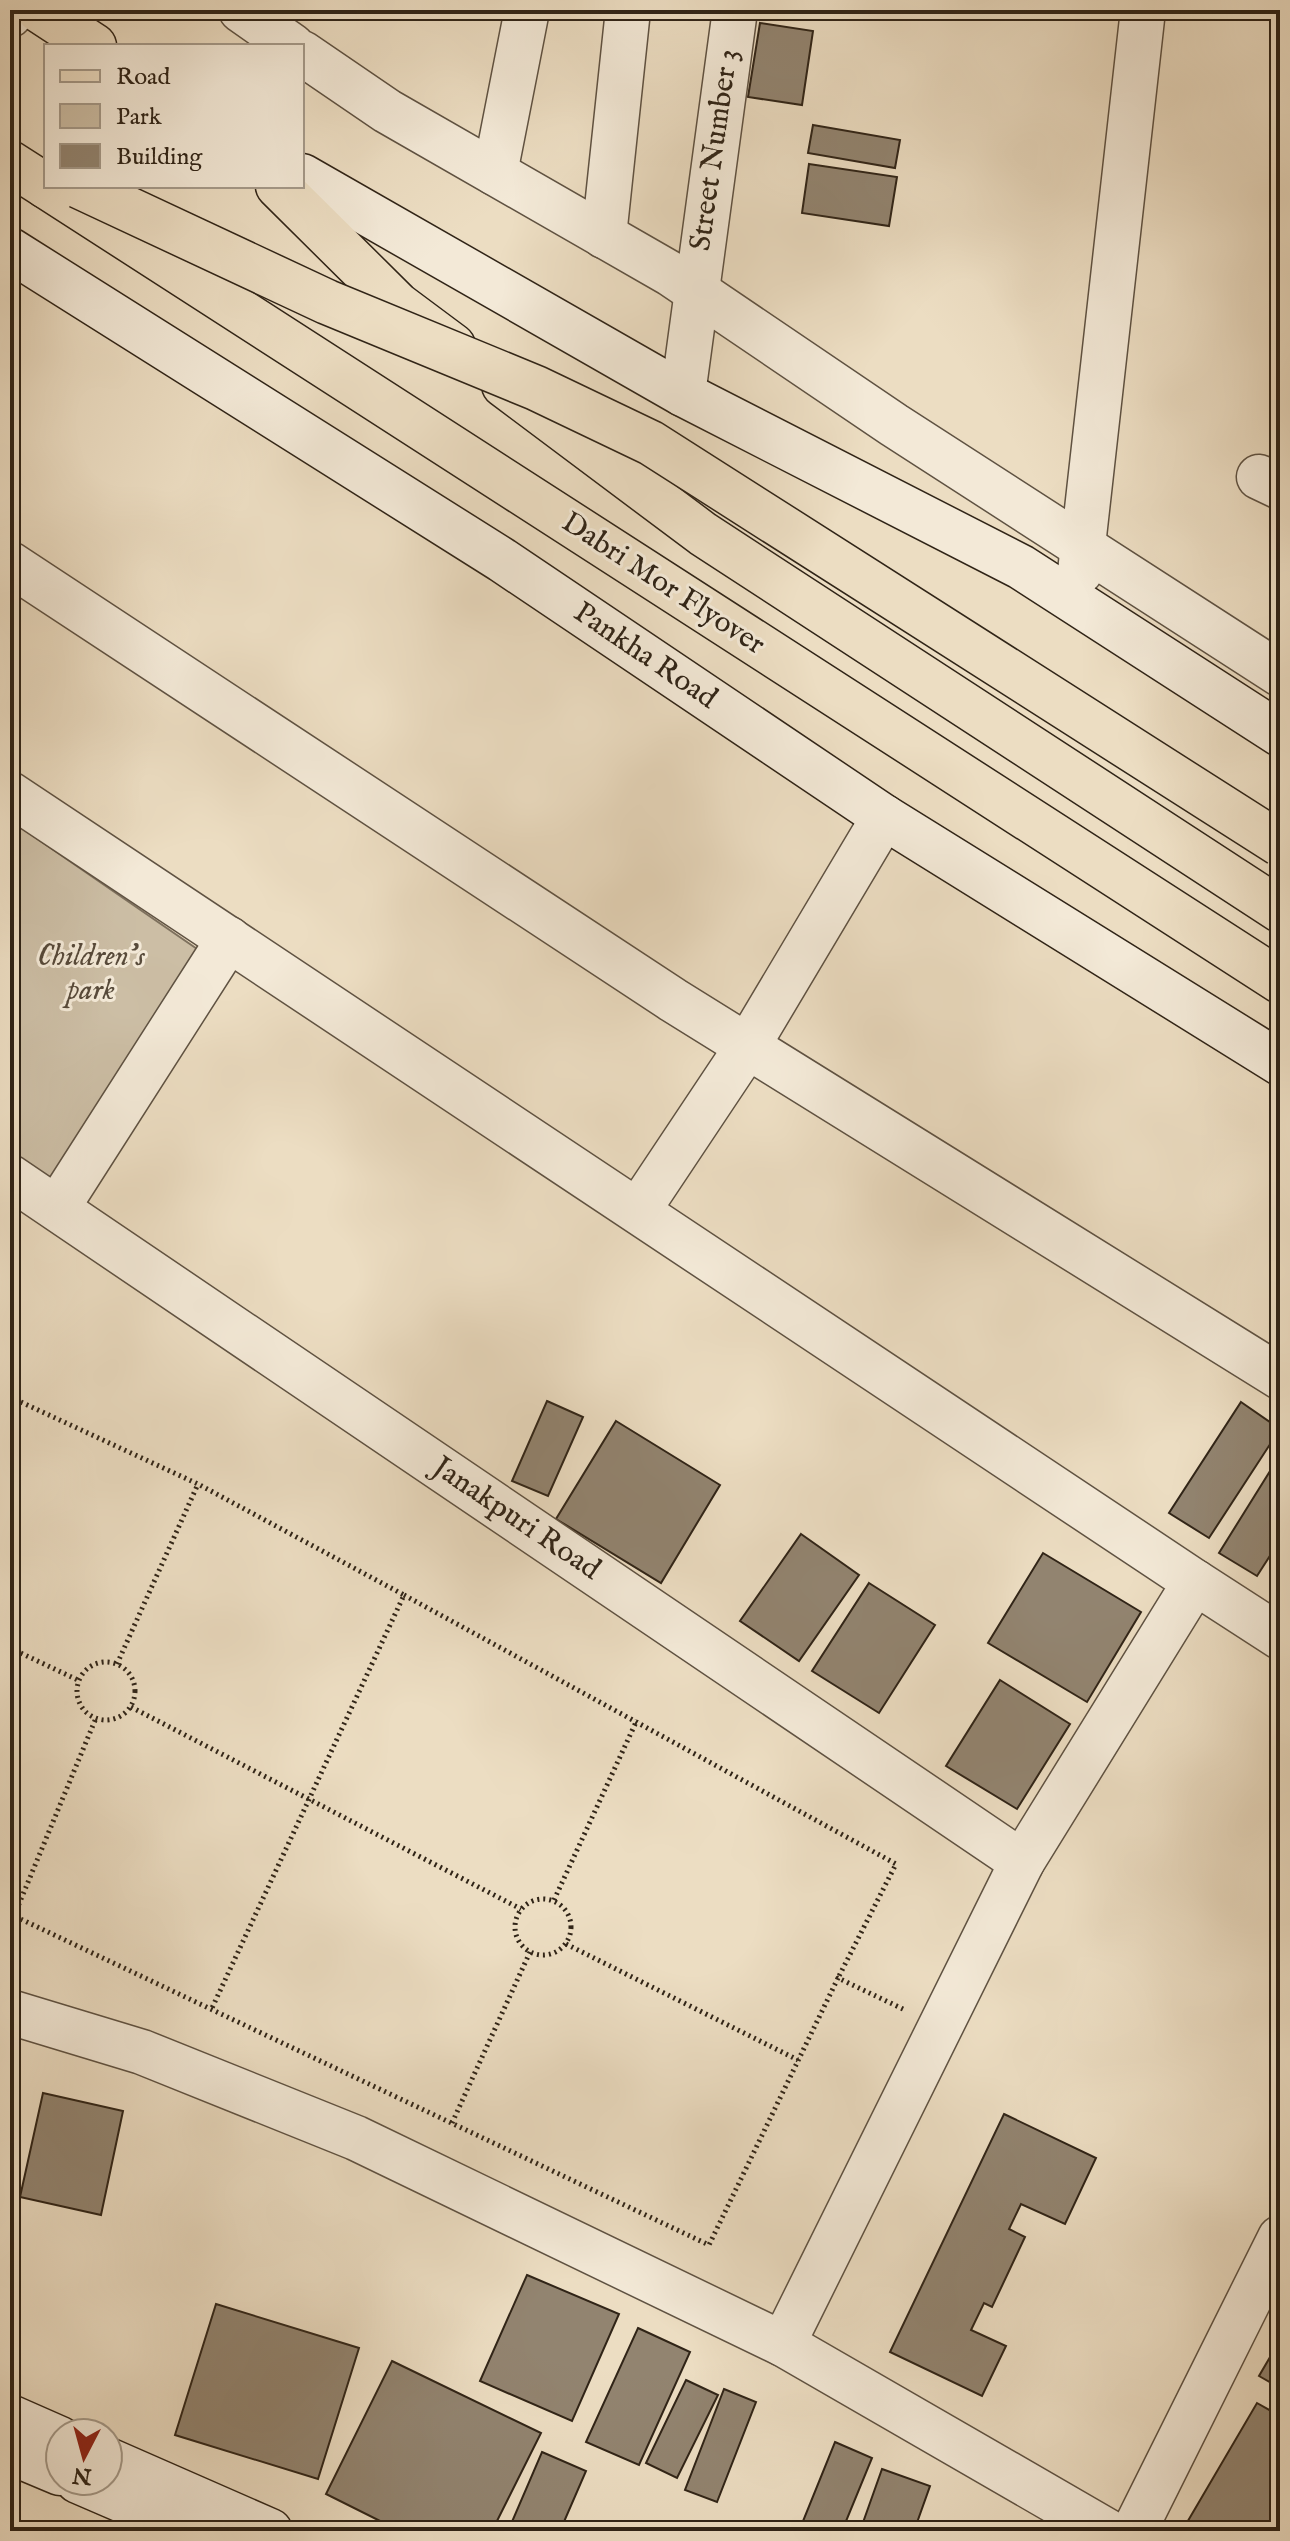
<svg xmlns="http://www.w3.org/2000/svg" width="1290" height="2541" viewBox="0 0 1290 2541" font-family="'IM FELL English',serif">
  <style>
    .green { fill: #ccbea5; stroke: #7e715e; stroke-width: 2 }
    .building { fill: #928470; stroke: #302417; stroke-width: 2 }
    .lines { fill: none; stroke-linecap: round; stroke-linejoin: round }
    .street-casing { stroke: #5f5242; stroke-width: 47 }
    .secondary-casing { stroke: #302417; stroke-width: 47 }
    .primary-casing { stroke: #302417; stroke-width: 47 }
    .path { stroke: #302417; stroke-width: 5; stroke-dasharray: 2 4; stroke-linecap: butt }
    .street { stroke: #f3e9d7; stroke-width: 44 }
    .secondary { stroke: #f3e9d7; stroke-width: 44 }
    .primary { stroke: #ecddc2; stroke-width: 44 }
    .primary-bridge-casing { stroke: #302417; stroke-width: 47; stroke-linecap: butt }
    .primary-bridge { stroke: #ecddc2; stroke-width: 44 }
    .labels { text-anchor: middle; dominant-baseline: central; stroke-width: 6; stroke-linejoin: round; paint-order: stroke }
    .street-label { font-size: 30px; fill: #302417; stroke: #f3e9d7 }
    .park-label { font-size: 30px; font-style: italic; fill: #574a3a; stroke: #f3e9d7 }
  </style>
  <rect width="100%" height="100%" fill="#ecddc2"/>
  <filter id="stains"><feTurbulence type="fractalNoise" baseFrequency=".0025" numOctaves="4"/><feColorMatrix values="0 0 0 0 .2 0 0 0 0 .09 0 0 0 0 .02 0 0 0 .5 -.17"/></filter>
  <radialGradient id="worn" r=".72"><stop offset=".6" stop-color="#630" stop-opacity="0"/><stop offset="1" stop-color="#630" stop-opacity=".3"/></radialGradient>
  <path class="green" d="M10,820l190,131 -147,235 -43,-27z"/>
  <g class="building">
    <path d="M760,23l53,8 -11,74 -54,-8z"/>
    <path d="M813,125l87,15 -5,28 -87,-15z"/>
    <path d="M809,164l88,13 -8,49 -87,-13z"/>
    <path d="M547,1401l36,16 -35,79 -36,-15z"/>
    <path d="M1241,1402l39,27 -71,109 -40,-25z"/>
    <path d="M616,1421l104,64 -59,98 -105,-64z"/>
    <path d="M1280,1455v85l-23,36 -38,-23z"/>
    <path d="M801,1534l58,41 -60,86 -59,-40z"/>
    <path d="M1043,1553l98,59 -54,90 -99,-59z"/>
    <path d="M869,1583l66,42 -56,88 -67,-42z"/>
    <path d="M1000,1680l70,44 -53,85 -71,-43z"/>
    <path d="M43,2093l80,18 -22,104 -81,-18z"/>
    <path d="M1004,2114l92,44 -31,66 -44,-20 -12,25 16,8 -33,70 -8,-4 -13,27 35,16 -24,50 -92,-44z"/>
    <path d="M527,2275l92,39 -47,107 -92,-40z"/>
    <path d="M216,2304l143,44 -41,131 -143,-44z"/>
    <path d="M638,2328l52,24 -51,113 -53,-23z"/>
    <path d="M1280,2340v48l-21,-12z"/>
    <path d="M392,2361l149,72 -49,98h-92l-74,-37z"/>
    <path d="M686,2380l32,15 -41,83 -31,-15z"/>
    <path d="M724,2389l32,13 -39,100 -32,-12z"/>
    <path d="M1257,2403l23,13v115h-98z"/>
    <path d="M835,2442l37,16 -30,73h-43z"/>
    <path d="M542,2452l44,19 -26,60h-52z"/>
    <path d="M882,2469l48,17 -16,45h-54z"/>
    <path d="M979,2522l19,9h-23z"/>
  </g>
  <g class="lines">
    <defs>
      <g id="street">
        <path d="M241,10l51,36"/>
        <path d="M10,15l3,-5"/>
        <path d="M302,53l85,58 284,163 223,151 386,249"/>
        <path d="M495,173l32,-163"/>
        <path d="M604,236l24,-226"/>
        <path d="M683,394l52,-384"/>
        <path d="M1259,477l21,10"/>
        <path d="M10,564l663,436 607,377"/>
        <path d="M1080,572l63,-562"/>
        <path d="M10,794l1185,788 -173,280 -239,482 -427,-206 -214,-86 -132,-40"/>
        <path d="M10,1177l1012,685"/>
        <path d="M57,1208l172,-269"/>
        <path d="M639,1209l108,-162 137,-230"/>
        <path d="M1195,1582l85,55"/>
        <path d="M783,2344l324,187"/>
        <path d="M1134,2531l146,-293"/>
      </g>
      <g id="secondary">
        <path d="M302,176l381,218 338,173 259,167"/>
        <path d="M10,250l492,310 382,257 396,246"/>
        <path d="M10,2417l50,22"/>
        <path d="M10,2452l50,21"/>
        <path d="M108,2460l162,71"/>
        <path d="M78,2481l116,50"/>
      </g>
      <g id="primary">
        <path d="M39,10l55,36"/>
        <path d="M10,163l36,23"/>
        <path d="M46,186l1234,795"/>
        <path d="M278,186l120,119 55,41"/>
        <path d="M504,385l199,149 577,376"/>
      </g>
    </defs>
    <use href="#street" class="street-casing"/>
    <use href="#secondary" class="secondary-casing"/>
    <use href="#primary" class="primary-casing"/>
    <g class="path">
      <path d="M10,1397l188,87 206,111 -192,413"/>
      <path d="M404,1595l492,269 -58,114"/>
      <path d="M10,1648l70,33"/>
      <circle cx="106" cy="1691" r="29"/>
      <path d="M117,1664l81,-180"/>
      <path d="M131,1707l390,202"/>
      <circle cx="543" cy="1927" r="28"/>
      <path d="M554,1900l83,-180"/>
      <path d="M10,1914l699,331 129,-267 65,31"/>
      <path d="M14,1916l82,-198"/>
      <path d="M566,1944l232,116"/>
      <path d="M452,2123l78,-171"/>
    </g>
    <use href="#street" class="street"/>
    <use href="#secondary" class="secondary"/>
    <use href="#primary" class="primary"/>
    <defs>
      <path id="primary-bridge" d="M79,186l248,116 209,86 115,55 629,401"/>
    </defs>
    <use href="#primary-bridge" class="primary-bridge-casing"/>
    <use href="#primary-bridge" class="primary-bridge"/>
  </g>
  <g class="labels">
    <g class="street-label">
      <text transform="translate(715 150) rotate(-82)">Street Number 3</text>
      <text transform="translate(663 584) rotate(33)">Dabri Mor Flyover</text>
      <text transform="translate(645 656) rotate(34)">Pankha Road</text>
      <text transform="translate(516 1519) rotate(34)">Janakpuri Road</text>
    </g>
    <g class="park-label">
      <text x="91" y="957">Children's<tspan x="91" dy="34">park</tspan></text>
    </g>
  </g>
  <rect width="1290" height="2541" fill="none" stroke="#ecddc2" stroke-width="40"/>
  <rect x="12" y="12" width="1266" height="2517" fill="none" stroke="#302417" stroke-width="4"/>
  <rect x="20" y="20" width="1250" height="2501" fill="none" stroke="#302417" stroke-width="2"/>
  <rect x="44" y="44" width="260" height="144" fill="#f3e9d7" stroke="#a59a8a" stroke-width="2"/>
  <rect x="60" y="70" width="40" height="12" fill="#ecddc2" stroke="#a59a8a" stroke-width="2"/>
  <text x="116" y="84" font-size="24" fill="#302417">Road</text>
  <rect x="60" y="104" width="40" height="24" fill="#ccbea5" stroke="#a59a8a" stroke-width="2"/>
  <text x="116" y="124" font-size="24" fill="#302417">Park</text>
  <rect x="60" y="144" width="40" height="24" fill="#928470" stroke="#a59a8a" stroke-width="2"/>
  <text x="116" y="164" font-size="24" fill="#302417">Building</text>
  <g transform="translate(84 2457) rotate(186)"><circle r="38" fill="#f3e9d7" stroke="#a59a8a" stroke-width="2"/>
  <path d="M0-6L14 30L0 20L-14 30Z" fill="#8f2418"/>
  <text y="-12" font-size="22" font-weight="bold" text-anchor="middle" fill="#302417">N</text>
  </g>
  <rect width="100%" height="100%" filter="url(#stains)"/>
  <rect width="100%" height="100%" fill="url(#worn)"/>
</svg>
